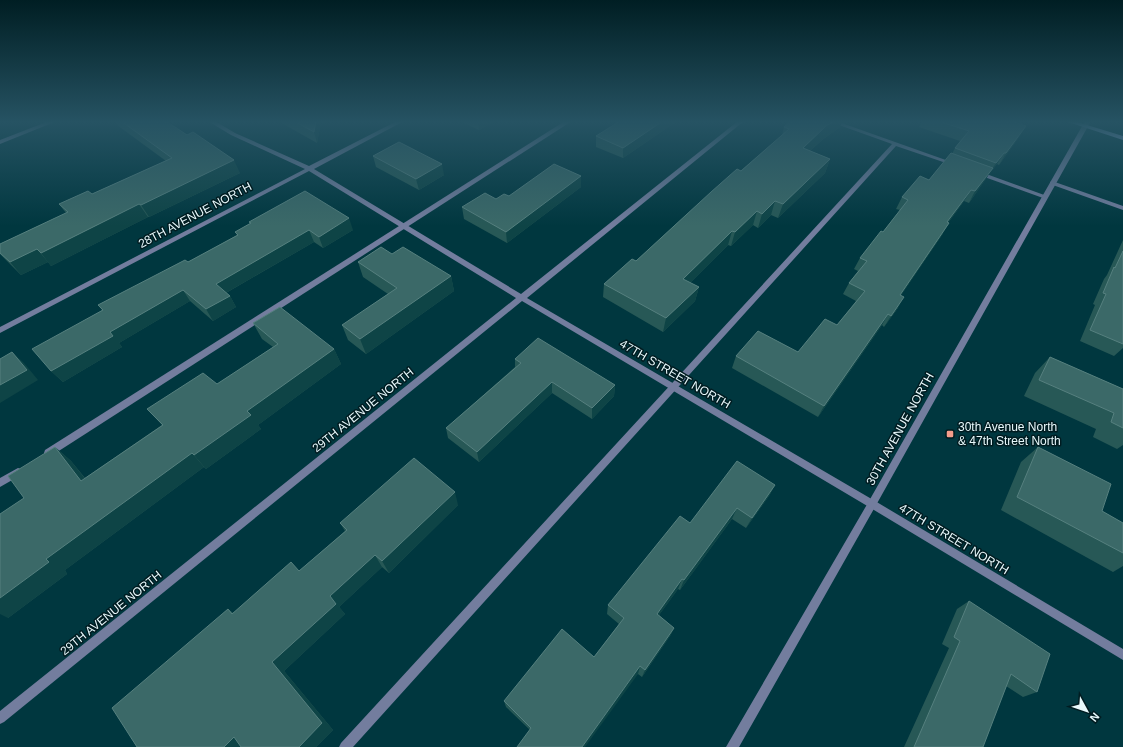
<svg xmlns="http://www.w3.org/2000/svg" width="1123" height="747" viewBox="0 0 1123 747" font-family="Arial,sans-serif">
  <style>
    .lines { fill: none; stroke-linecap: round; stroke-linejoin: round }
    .service { fill: #737d9e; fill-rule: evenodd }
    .minor { fill: #737d9e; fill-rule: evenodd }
    .tertiary { fill: #737d9e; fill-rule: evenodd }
    .secondary { fill: #99a9dd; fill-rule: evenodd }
    .wall { fill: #275856 }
    .shaded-wall { fill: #0e4446 }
    .building { fill: #3b6968; stroke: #56807f }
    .poi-dot { fill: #f49d8c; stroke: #001c21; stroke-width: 1.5 }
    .labels { text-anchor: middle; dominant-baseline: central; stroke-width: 3; stroke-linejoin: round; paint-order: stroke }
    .street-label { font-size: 12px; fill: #e8f9fc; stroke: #001c21 }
    .poi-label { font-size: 12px; fill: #e8f9fc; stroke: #001c21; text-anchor: start }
  </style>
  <rect width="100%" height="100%" fill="#00373f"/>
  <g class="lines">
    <g class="service">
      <path d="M565,121h7l-521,335 -3,1 -3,-1 -1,-3 1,-3z"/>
      <path d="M828,121h8l121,43 -5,1 -56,-19 -543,601h-14l2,-4 551,-599z"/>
      <path d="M978,171l69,25 1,1 -3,2 -2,-1 -67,-24v-2z"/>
      <path d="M1052,181l71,25v4l-73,-26v-2z"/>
      <path d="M18,468l3,1 2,3 -2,3 -21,12v-9z"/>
    </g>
    <g class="minor">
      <path d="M49,121h8l-57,23v-4z"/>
      <path d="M208,121h7l20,12 74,33 88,-45h7l-90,48 207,125 217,-173h6l-217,177 348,203 248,148v11l-254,-153 -347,-206 -518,421 -4,2v-13l516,-413 -207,-127 -309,162v-6l305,-158 -74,-34z"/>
    </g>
    <path class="tertiary" d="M1085,121h6l-216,386 -136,240h-13l143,-246z"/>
    <path class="secondary" d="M1065,121h9l49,15v4z"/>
  </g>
  <g class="wall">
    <path d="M115,121h51l74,52 -91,44h-1l-97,49 -3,-4 -27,13 -21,-21v-10l66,-31 -7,-9 33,-10 74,-33 -49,-36z"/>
    <path d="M278,121h50l-4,2 -3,-1 -4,21z"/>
    <path d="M460,121h35l-16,9z"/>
    <path d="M677,121l-54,37 -27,-11v-11z"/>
    <path d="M791,121h58l-3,2 -4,-1 -2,5 -18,13 -12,11 20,8 -5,14 -47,45 -7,-3 -13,13 -5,-3 -22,21 -3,-1 -38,38 9,4 -4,14 -32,31 -60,-35 1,-13 32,-23 146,-126 2,-8z"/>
    <path d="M922,121h90l7,16 -20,28 -2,-1 -8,10 -20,29 -5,-2 -16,22 -6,12 -41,60 -3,13 -14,19 -2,-2 -64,92 -86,-49 4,-12 62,-4 39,-27 19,-24 -13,-7 6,-11 9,-12 -4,-2 6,-11 23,-26 17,-22 -4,-1 6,-12 27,-17 23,-26 3,-6 5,-7 -41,-14z"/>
    <path d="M373,156l71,19 -25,15 -43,-23z"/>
    <path d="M581,176v11l-74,56 -43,-24 -2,-12 34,-8 13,-3z"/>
    <path d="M249,222l104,8 -30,18 -9,-6 -88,51 4,3 6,11 -23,14 -23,-20 -71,42 3,4 -59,35 -12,-11 51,-61 -4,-5 90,-43 49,-27 -2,-3 15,-8z"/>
    <path d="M1123,240v108l-9,8 -34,-15 15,-36 -2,-1 11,-25 3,-4z"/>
    <path d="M392,254l59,22 3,15 -88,63 -18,-14 -6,-15 46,-31 -25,-17 -5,-15z"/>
    <path d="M253,323l81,26 7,15 -83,61 3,4 -55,40 -2,-2 -139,103 2,4 -59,44 16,-120 31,-51 16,14 14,17 77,-53 -15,-16 70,-25 56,-37 -11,-8z"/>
    <path d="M1050,357l73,32v56l-6,4 -24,-12 3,-8 -72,-33 11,-23z"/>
    <path d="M515,359l100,26 -1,11 -22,23 -40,-26 -73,69 -31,-24 -2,-10 69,-61z"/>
    <path d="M1038,447l64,64 21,12v43l-10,6 -112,-62 20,-48z"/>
    <path d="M775,485l-6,11 -23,32 -14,-9 -52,71 -2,-1 -19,26 15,13 -4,8 -28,41 -4,-3 -108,56 -24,-23 -2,-6 90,-44 25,-33 -12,-10 1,-9 82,-82z"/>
    <path d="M458,505l-69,68 -7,-6 -43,40 6,7 -61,57 49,59 -17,17h-179l91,-138 5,4 66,-42 46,-40 -5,-8z"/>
    <path d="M969,601l68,91 -14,5 -17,-11 -23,61h-79l45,-99 -7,-4 15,-35z"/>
  </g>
  <g class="shaded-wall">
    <path d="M316,121h5v1l-4,21 -3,-11z"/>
    <path d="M323,121h5l-4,2z"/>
    <path d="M478,121h17l-16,9z"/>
    <path d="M663,121h14l-54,37v-10z"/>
    <path d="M834,121h8l-2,6 -18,13 -24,22 5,-14 23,-22z"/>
    <path d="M1026,126l-7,11 -20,28 7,-12z"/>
    <path d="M1004,153l-7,11 -8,10 7,-11z"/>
    <path d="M830,159l-5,14 -47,45 5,-14z"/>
    <path d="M234,160l6,13 -91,44 -8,-12z"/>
    <path d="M442,164l2,11 -25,15 -3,-11z"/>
    <path d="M993,168l-7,11 -17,24 6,-12z"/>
    <path d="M581,176v11l-74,56 -1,-11z"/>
    <path d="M971,190l-7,11 -24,33 7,-12z"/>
    <path d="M775,201l-4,14 -13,13 4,-14z"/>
    <path d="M139,204l9,13 -97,49 -10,-13z"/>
    <path d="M757,211l-4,14 -22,21 4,-14z"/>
    <path d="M349,218l4,12 -30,18 -4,-11z"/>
    <path d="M949,223l-7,12 -48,71 6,-11z"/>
    <path d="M309,230l5,12 -92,53 -6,-11z"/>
    <path d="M732,231l-4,14 -48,48 3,-14z"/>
    <path d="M37,249l11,13 -27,13 -11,-13z"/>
    <path d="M451,276l3,15 -88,63 -6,-15z"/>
    <path d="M699,287l-4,14 -32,31 3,-14z"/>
    <path d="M183,290l7,11 -71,42 3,4 -59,35 -12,-11 59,-39z"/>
    <path d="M230,296l6,11 -23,14 -7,-12z"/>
    <path d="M904,297l-6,11 -14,19 7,-11z"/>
    <path d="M888,314l-6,11 -64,92 6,-11z"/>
    <path d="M334,349l7,15 -83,61 3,4 -55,40 -12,-14 53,-44z"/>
    <path d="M12,352l12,11 14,17 -38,23v-18z"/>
    <path d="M552,382v11l-73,69 -2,-10z"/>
    <path d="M615,385l-1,11 -22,23v-11z"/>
    <path d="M55,447l16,14 26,33 -16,-13z"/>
    <path d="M192,453l12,14 -139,103 2,4 -59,44 -8,-4v-16l46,-39z"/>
    <path d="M775,485l-6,11 -23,32 6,-10z"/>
    <path d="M455,492l3,13 -69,68 -7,-12z"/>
    <path d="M737,508l-5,11 -52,71 4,-10z"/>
    <path d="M375,555l7,12 -43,40 6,7 -61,57 49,59 -17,17h-17l-27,-85 58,-66z"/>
    <path d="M682,579l-4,10 -24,33 3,-8z"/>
    <path d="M674,628l-4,8 -28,41 3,-7z"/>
    <path d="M640,666l-2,8 -53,73h-3z"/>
    <path d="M234,737l10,10h-20z"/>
  </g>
  <g class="building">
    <path d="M121,121h45l21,14 6,-3 41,28 -93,45 -2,-1 -98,49 -4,-4 -27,13 -10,-9v-9l68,-32 -9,-8 29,-13 4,3 80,-36z"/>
    <path d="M294,121h22l-2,11z"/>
    <path d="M620,121h43l-40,27 -27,-12z"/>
    <path d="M791,121h43l-8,5 -23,22 27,11 -47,45 -8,-3 -13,13 -5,-3 -22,21 -3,-1 -49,48 16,8 -33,31 -62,-34 28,-25 4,2 75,-69 26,-23 4,2 48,-42 -5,-2z"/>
    <path d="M938,121h74l14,5 -20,27h-2l-8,10 -41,-15 14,-17z"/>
    <path d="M399,142l43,22 -26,15 -43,-23z"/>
    <path d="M951,153l42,15 -18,23 -4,-1 -24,32 2,1 -49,72 4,2 -13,19 -3,-2 -64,92 -88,-50 22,-25 40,21 27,-33 12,6 28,-34 -16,-8 18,-22 -7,-3 21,-27 2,1 25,-32 -6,-3 18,-21 9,4z"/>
    <path d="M554,164l27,12 -75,56 -44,-25 23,-14 11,6 8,-5 5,2z"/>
    <path d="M305,191l44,27 -30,19 -10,-7 -93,54 14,12 -24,13 -23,-19 -73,42 3,4 -62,35 -19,-22 71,-39 -5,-5 87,-45 3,2 50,-27 -3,-3 16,-9 -2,-1z"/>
    <path d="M381,247l11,7 11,-7 48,29 -91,63 -18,-14 55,-37 -39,-26z"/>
    <path d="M1123,251v93l-33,-14 16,-36 -3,-1 11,-26 1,1z"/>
    <path d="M280,307l54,42 -87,62 4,4 -57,40 -2,-2 -146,106 3,3 -49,36v-84l24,-16 -16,-22 47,-29 26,34 82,-56 -16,-16 56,-36 14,11 61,-40 -25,-21z"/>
    <path d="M538,338l77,47 -23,23 -40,-26 -75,70 -31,-24 75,-65 -6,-4z"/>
    <path d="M12,352l15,18 -27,15v-26z"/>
    <path d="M1050,357l73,32v39l-12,-6 3,-9 -75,-33z"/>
    <path d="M1038,447l73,37 -9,27 21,12v30l-106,-56z"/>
    <path d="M414,458l41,34 -73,69 -7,-6 -45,41 6,8 -64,58 50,61 -23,24h-58l-7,-10 -10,10h-87l-25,-39 116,-99 4,5 59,-52 8,9 48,-41 -7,-7z"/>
    <path d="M737,461l38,24 -23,33 -15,-10 -53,72 -2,-1 -25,35 17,14 -29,42 -5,-4 -58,81h-65l14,-19 -27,-27 58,-72 32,28 30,-39 -16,-13 72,-89 10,7z"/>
    <path d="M969,601l81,53 -13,38 -26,-18 -28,73h-69l46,-106 -6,-4z"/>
  </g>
  <linearGradient id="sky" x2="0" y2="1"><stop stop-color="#001e23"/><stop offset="0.54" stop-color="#265363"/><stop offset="1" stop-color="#265363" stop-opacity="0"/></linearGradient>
  <rect width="1123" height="226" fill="url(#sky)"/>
  <rect class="poi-dot" x="946" y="430" width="8" height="8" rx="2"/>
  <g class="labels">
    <g class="street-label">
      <text transform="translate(195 215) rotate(-28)">28TH AVENUE NORTH</text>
      <text transform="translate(675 374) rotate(30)">47TH STREET NORTH</text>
      <text transform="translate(363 410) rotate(-39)">29TH AVENUE NORTH</text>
      <text transform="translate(900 429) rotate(-61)">30TH AVENUE NORTH</text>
      <text transform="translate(954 539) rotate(31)">47TH STREET NORTH</text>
      <text transform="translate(111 613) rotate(-39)">29TH AVENUE NORTH</text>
    </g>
    <g class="poi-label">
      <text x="958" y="427">30th Avenue North<tspan x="958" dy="14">&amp; 47th Street North</tspan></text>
    </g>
  </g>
  <g transform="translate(1087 711) rotate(130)" stroke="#001c21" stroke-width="3" paint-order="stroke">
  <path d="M0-3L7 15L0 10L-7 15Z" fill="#e8f9fc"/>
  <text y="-6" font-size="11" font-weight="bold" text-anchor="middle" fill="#e8f9fc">N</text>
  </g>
</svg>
